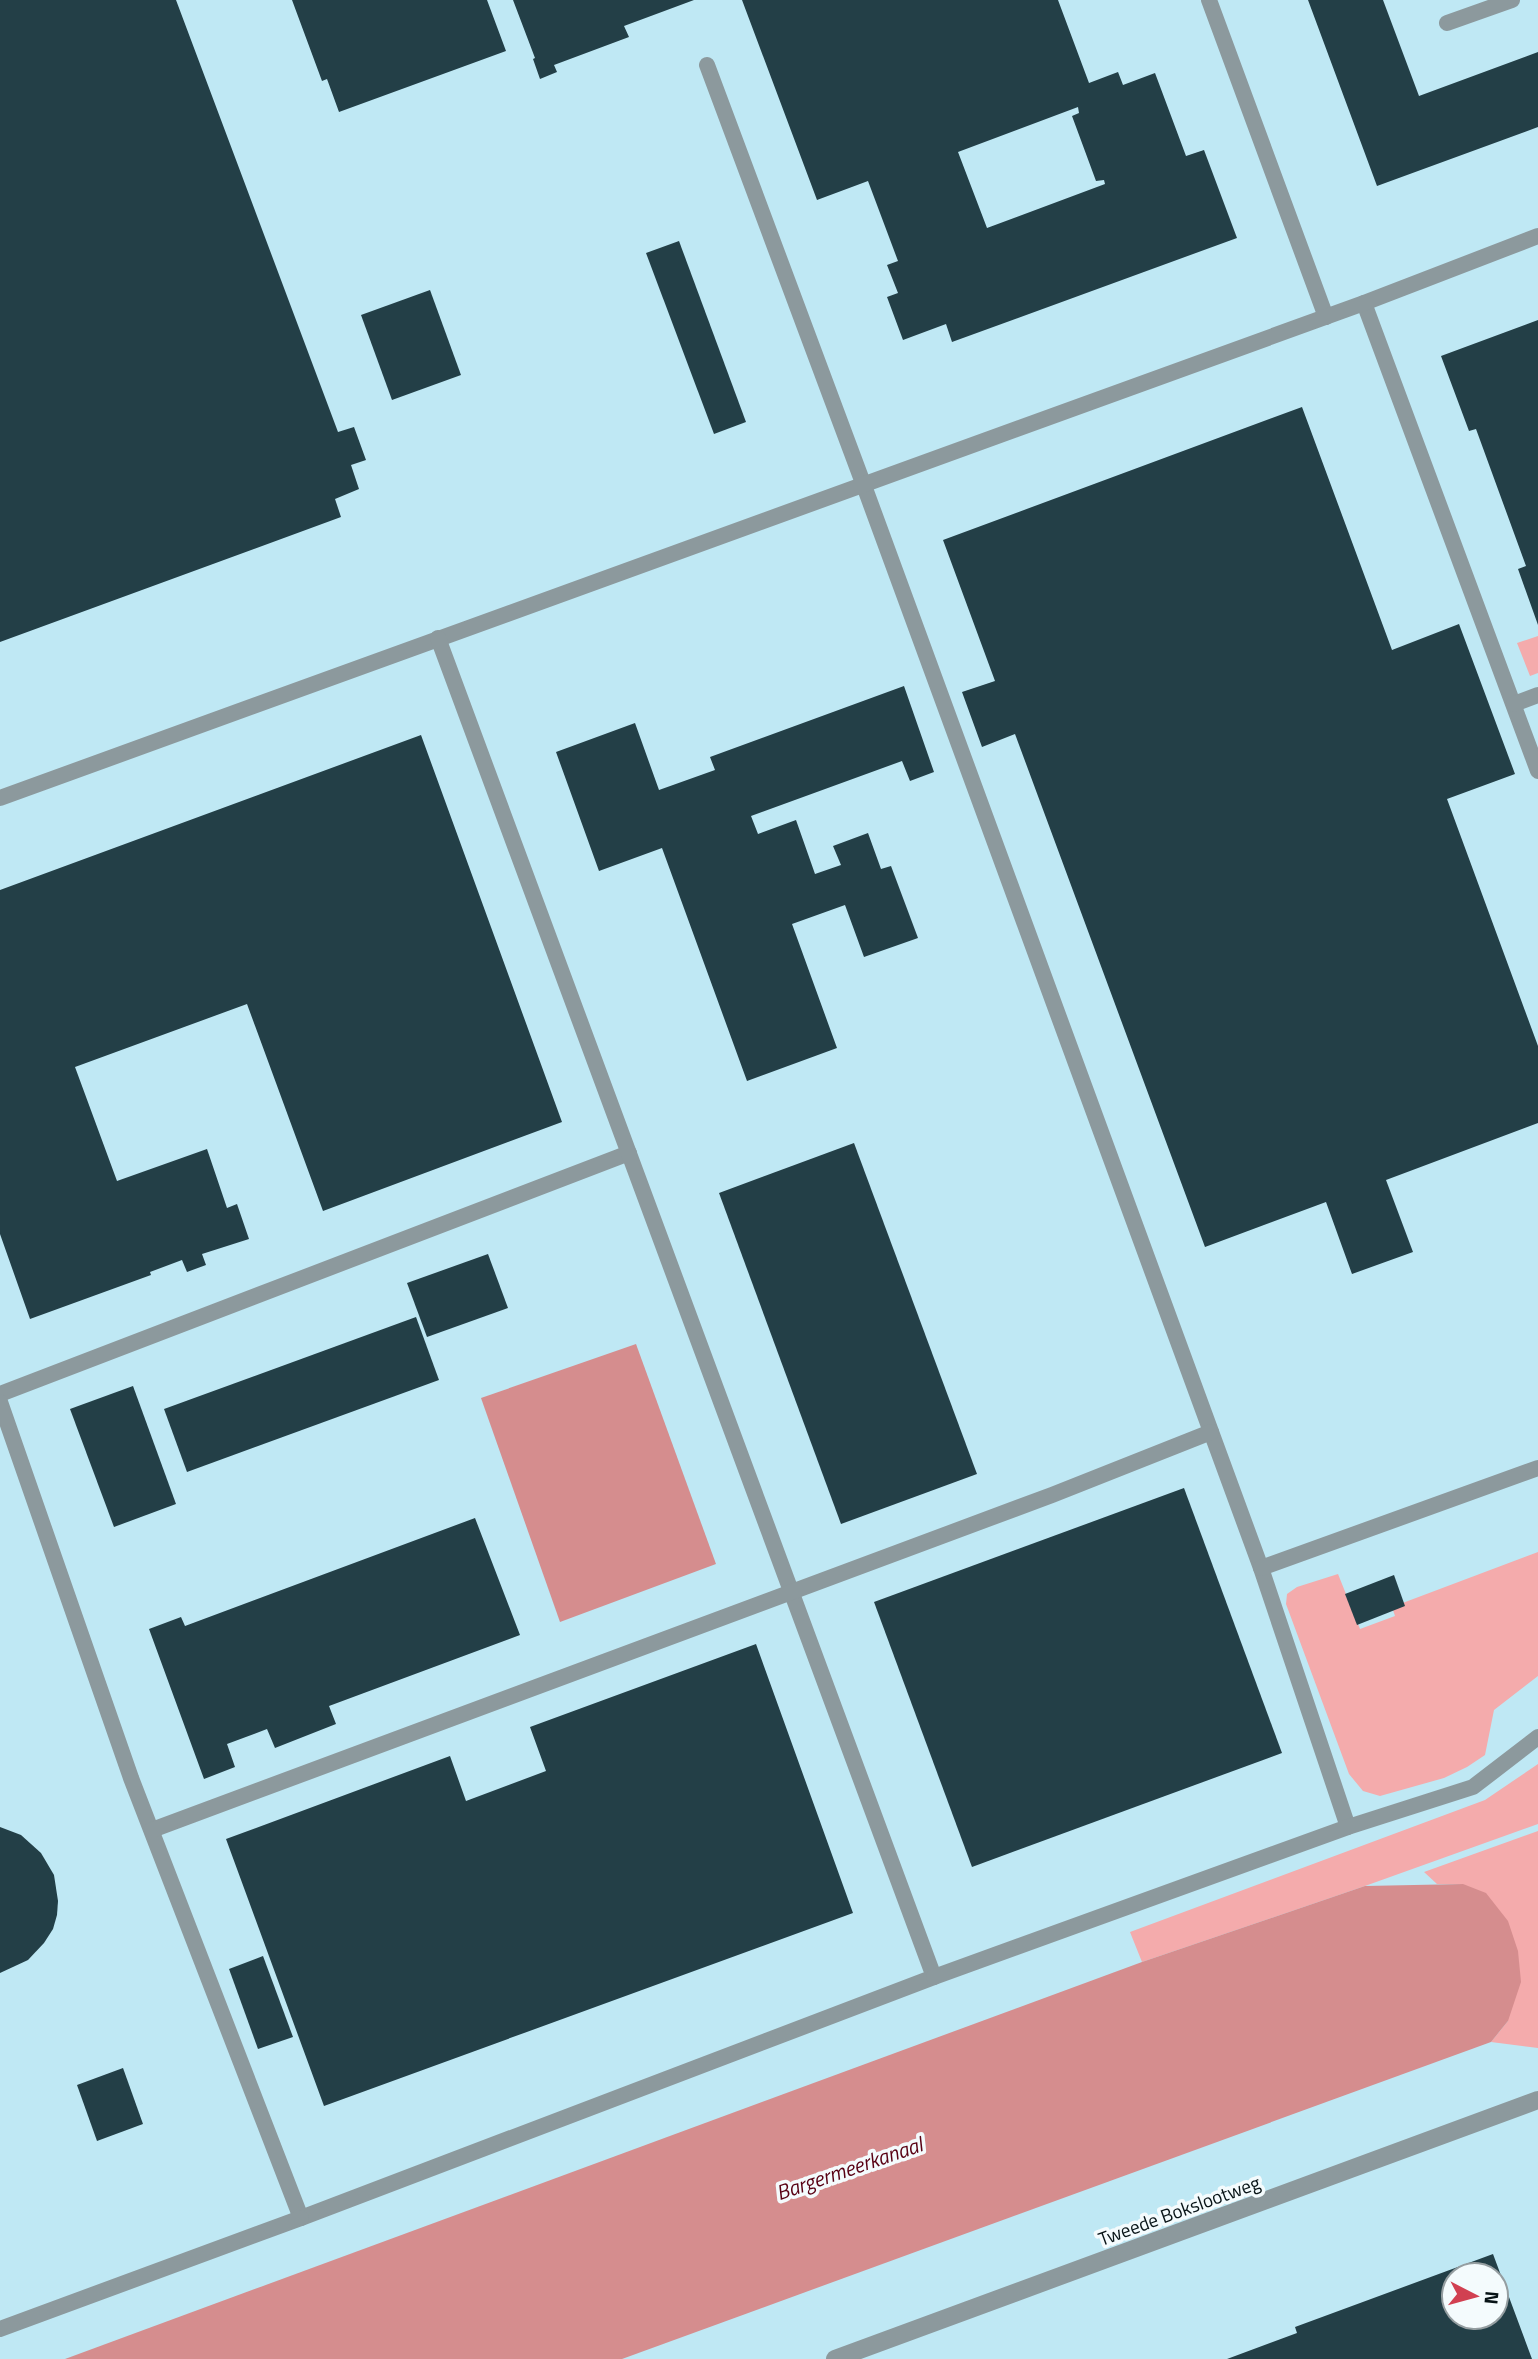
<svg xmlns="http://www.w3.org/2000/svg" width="1538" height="2359" viewBox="0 0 1538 2359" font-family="'Titillium Web',sans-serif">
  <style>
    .built { fill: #bfe8f4; fill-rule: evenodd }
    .green { fill: #f4abac }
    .water { fill: #d58d8e }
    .building { fill: #233f47; fill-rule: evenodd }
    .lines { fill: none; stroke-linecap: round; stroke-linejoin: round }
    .lane { stroke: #8c999d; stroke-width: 16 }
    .street { stroke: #8c999d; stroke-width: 18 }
    .labels { text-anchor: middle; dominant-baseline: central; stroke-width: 7; stroke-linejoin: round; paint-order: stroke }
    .street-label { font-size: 19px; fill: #071316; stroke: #f4fbfd }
    .water-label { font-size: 21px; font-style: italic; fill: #580013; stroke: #f4fbfd }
  </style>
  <rect width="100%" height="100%" fill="#d3f3fd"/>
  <path class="built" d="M0,0h1538v2359h-1538zM1454,2275h42v42h-42z"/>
  <g class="green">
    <path d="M1538,636v37l-8,3 -13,-33z"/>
    <path d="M1538,1552v124l-44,34 -9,45 -18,12 -23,11 -64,18 -17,-5 -14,-17 -63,-170 1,-10 10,-7 41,-13 22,55 35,-13 -3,-9z"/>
    <path d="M1538,1764v60l-173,62 -223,76 -12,-30 355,-132z"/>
    <path d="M1538,1831v217l-47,-6 17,-21 -45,-137h-26l-13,-12z"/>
  </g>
  <g class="water">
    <path d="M636,1344l80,220 -156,58 -79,-224z"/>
    <path d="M1463,1884l23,9 22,28 10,30 3,31 -13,39 -17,21 -869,317h-557l1077,-397 223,-76z"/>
  </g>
  <g class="building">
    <path d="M0,0h176l162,432 16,-5 12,33 -15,5 8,24 -24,10 6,18 -341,125z"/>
    <path d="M292,0h195l19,51 -167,61 -12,-33 -5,2z"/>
    <path d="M513,0h181l-70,26 5,11 -75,28 3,7 -17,7 -7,-20 2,-1z"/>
    <path d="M742,0h316l31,83 29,-11 5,13 32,-12 31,83 18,-6 33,88 -285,104 -6,-18 -43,16 -16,-43 11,-4 -11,-28 11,-4 -30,-80 -51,19zM1078,107l1,6 -7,3 24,65 8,-1 1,4 -118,44 -29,-76z"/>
    <path d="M1308,0h75l36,96 119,-44v75l-161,59z"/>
    <path d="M679,241l67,181 -32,12 -68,-181z"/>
    <path d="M430,290l31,85 -69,25 -31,-85z"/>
    <path d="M1538,320v305l-20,-56 8,-3 -50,-137 -7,2 -28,-75z"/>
    <path d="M1302,407l90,243 67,-26 56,150 -68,25 91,247v77l-152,57 27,72 -61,22 -26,-72 -121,45 -190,-513 -33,13 -20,-55 33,-11 -52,-141z"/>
    <path d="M904,686l30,86 -24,9 -8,-20 -151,55 7,18 38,-14 19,54 26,-9 -8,-19 35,-13 13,36 10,-3 27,72 -54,19 -19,-52 -53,19 45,124 -90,33 -85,-233 -63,23 -43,-119 79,-29 24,67 56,-20 -5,-13z"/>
    <path d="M421,735l141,387 -239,89 -76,-207 -172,63 42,114 90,-32 20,59 10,-4 12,35 -47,15 4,11 -19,7 -5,-12 -32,12 1,3 -121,44 -30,-85v-344z"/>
    <path d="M854,1143l123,331 -136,50 -122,-331z"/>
    <path d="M488,1254l20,54 -81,29 -20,-54z"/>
    <path d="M416,1317l23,63 -252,92 -23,-63z"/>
    <path d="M133,1386l43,118 -62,23 -44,-118z"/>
    <path d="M1184,1488l98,265 -310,114 -98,-265z"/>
    <path d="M475,1518l45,117 -191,71 7,18 -61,24 -8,-19 -40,15 8,23 -31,12 -55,-150 32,-12 4,9z"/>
    <path d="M1394,1575l11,31 -48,19 -12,-31z"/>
    <path d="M756,1644l97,269 -529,193 -98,-267 224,-83 16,45 80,-30 -16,-44z"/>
    <path d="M0,1827l21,8 20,18 13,22 4,26 -1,14 -4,14 -9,14 -16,17 -28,13z"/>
    <path d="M263,1956l30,81 -35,12 -29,-80z"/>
    <path d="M123,2068l20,56 -46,17 -20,-56z"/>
    <path d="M1493,2254l39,105h-305l70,-26 -2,-6zM1454,2275h42v42h-42z"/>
  </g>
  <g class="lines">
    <g class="lane">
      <path d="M1209,0l117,317"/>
      <path d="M1447,23l65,-23"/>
      <path d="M707,65l156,418 398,1085 87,259"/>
      <path d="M1364,303l174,468"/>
      <path d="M1514,704l24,-9"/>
      <path d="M0,798l1364,-495 174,-67"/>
      <path d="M0,1394l629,-241"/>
      <path d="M0,1402l131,376 170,440 633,-241 -496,-1339"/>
      <path d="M1261,1568l277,-100"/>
      <path d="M152,1830l900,-335 159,-63"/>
      <path d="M934,1977l414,-150 125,-40 65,-50"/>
      <path d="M0,2329l301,-111"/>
    </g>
    <path class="street" d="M835,2359l703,-259"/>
  </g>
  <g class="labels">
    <g class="street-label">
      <text transform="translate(1179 2210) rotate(-20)">Tweede Bokslootweg</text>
    </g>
    <g class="water-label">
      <text transform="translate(849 2168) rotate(-19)">Bargermeerkanaal</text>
    </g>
  </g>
  <g transform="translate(1475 2296) rotate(96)"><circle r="33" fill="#f4fbfd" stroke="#959ea1" stroke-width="2"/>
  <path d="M0-5L12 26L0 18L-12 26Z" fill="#d14051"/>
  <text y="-10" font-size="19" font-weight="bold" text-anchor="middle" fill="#071316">N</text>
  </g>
</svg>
